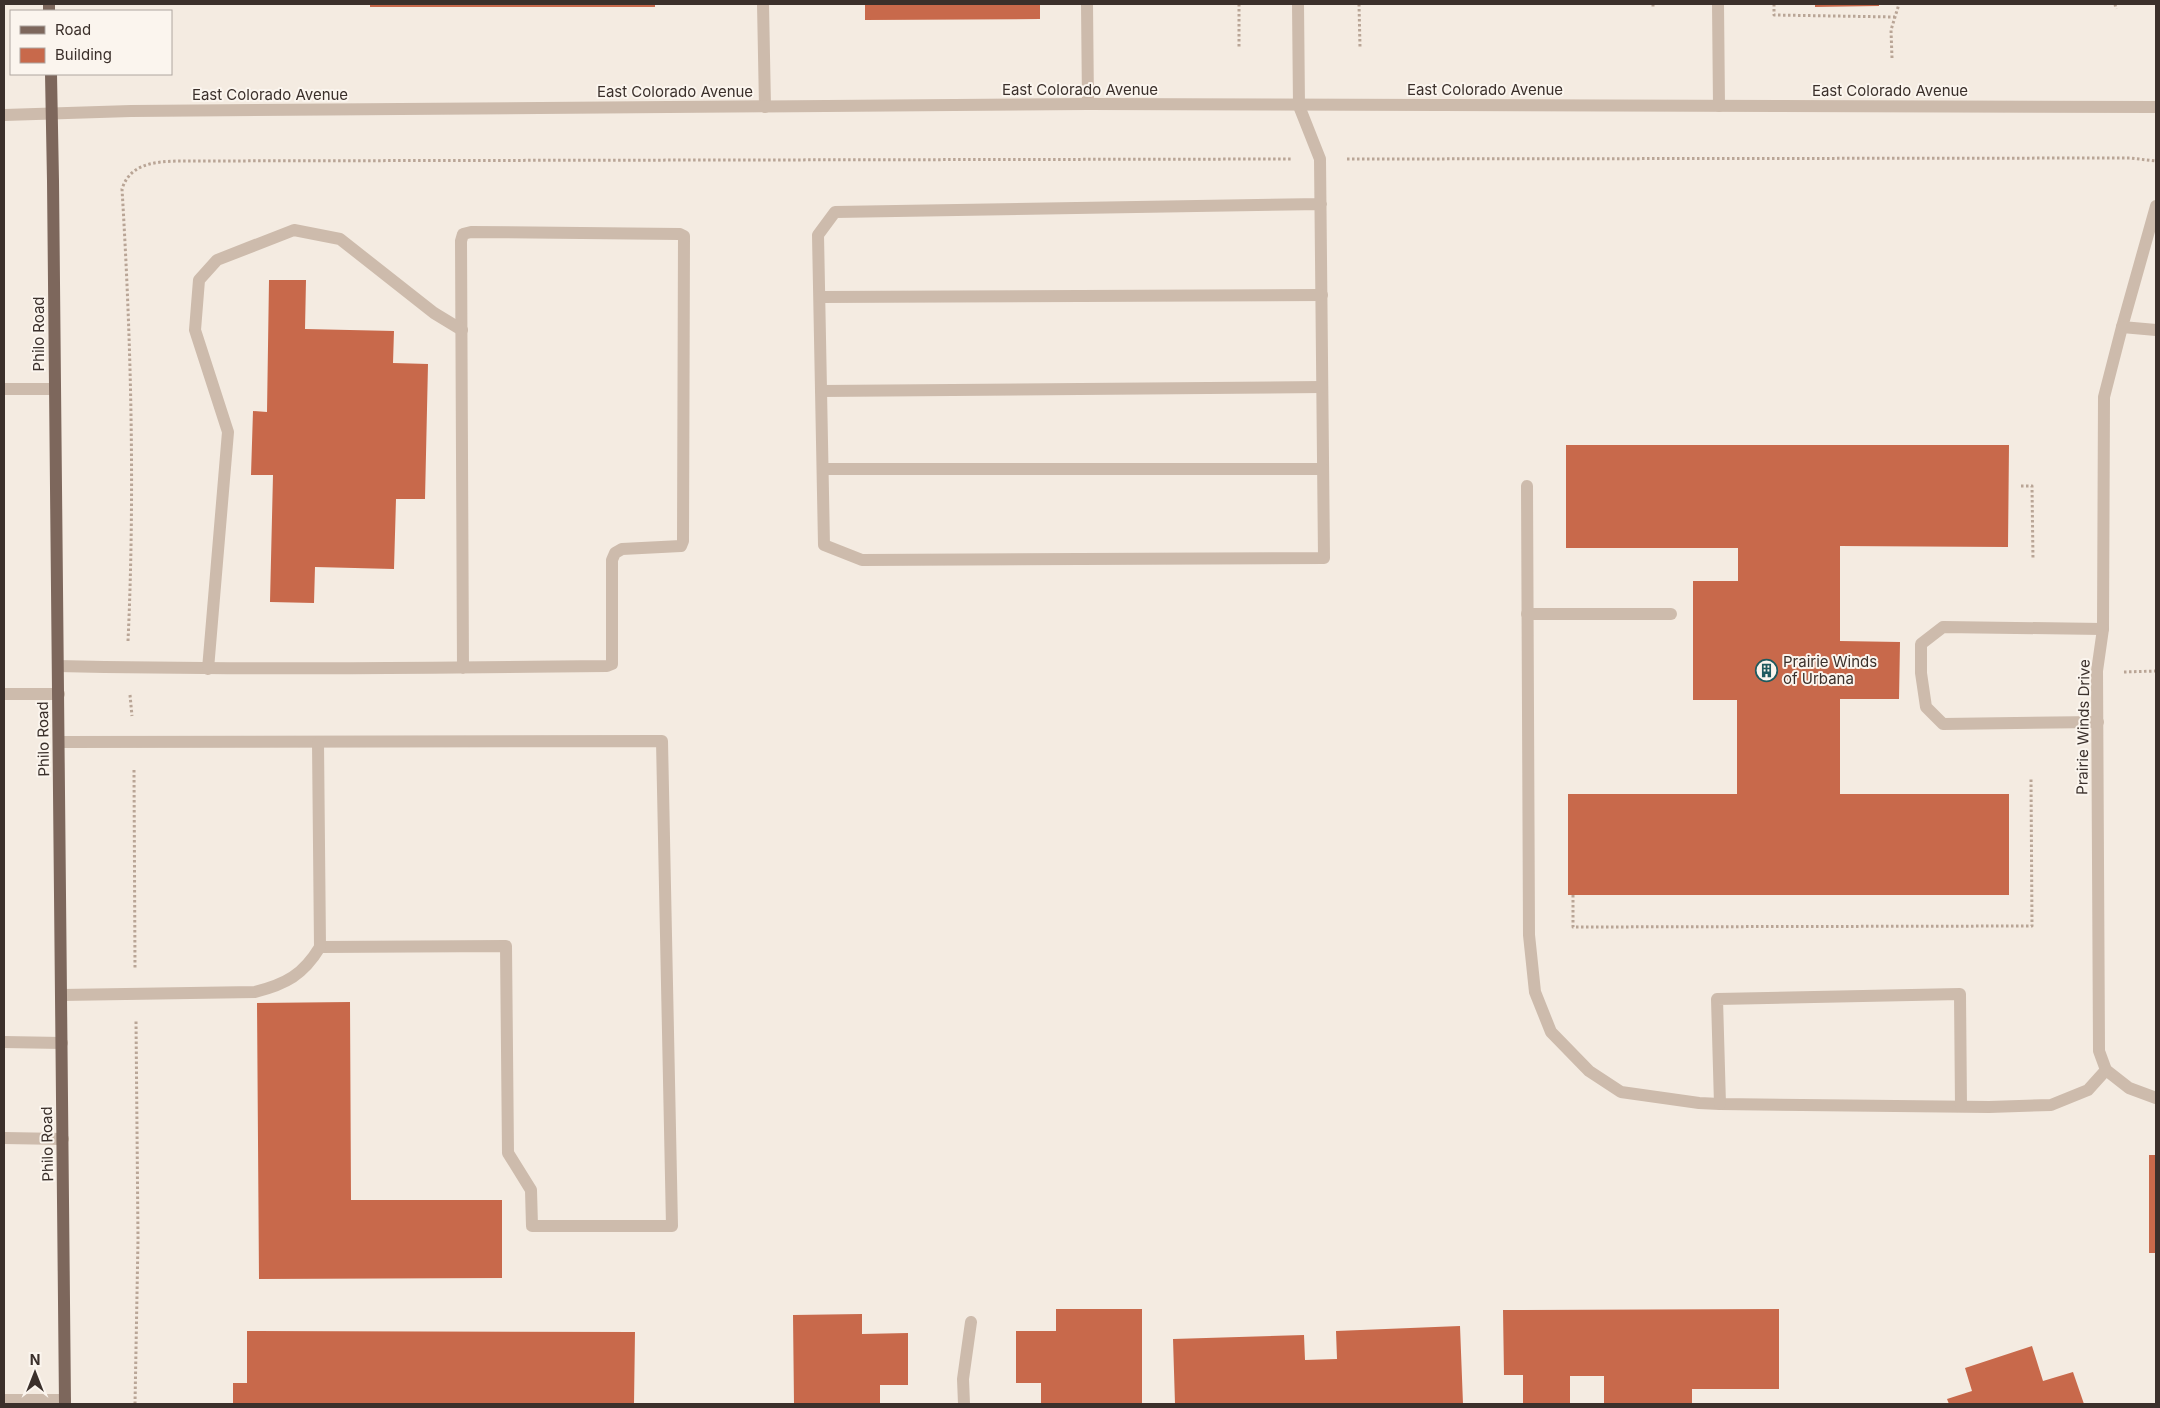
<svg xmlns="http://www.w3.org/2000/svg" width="2160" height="1408" viewBox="0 0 2160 1408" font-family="Inter,sans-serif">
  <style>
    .building { fill: #c8694b }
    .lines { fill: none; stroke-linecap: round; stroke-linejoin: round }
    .path { stroke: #b9a596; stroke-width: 3; stroke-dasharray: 2.5 2.5; stroke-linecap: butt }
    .minor { stroke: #cdbbac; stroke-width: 12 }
    .major { stroke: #7d675c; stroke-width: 12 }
    .labels { text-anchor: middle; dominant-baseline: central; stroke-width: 4; stroke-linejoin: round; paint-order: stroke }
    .street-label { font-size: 15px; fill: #3b302b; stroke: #fbf5ee }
    .poi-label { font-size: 15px; fill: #3b302b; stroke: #fbf5ee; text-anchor: start }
  </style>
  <rect width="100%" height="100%" fill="#f4ebe1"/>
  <g class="building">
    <rect x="370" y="4" width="285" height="3"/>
    <path d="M865,4h175v15l-175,1z"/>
    <path d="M1815,4h64v2l-64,1z"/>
    <path d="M269,280h37l-1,49 89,2 -1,32 35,1 -3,135h-29l-2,70 -79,-2 -1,36 -44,-1 3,-127h-22l2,-64 14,1z"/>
    <path d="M1566,445h443l-1,102 -168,-1v95l60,1 -1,57h-59v95h169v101h-441v-101h169v-94h-44v-119h45v-33h-172z"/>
    <path d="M350,1002l1,198h151v78l-243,1 -2,-276z"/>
    <rect x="2149" y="1155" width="7" height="98"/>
    <path d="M1056,1309h86v95h-101v-21h-25v-52h40z"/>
    <path d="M1779,1309v80h-87v15h-88v-28h-34v28h-47v-29h-19l-1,-65z"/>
    <path d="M862,1314v20l46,-1v52h-28v19h-86l-1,-89z"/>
    <path d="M1460,1326l3,78h-288l-2,-65 131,-4 1,25 32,-1 -1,-28z"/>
    <path d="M247,1331l388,1 -1,72h-401v-21h14z"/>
    <path d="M2032,1346l11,35 30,-9 11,32h-135l-2,-5 25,-8 -7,-23z"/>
  </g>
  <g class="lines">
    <g class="path">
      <path d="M1239,4v44"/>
      <path d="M1359,4l1,43"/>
      <path d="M1653,4v4"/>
      <path d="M1774,4v11l121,2"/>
      <path d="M2115,4l1,5"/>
      <path d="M1892,58l-1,-28 8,-26"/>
      <path d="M1347,159l783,-1 26,3"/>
      <path d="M2021,486h11l1,74"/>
      <path d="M128,641c7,-150 3,-302 -6,-452 8,-25 31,-27 54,-28l1115,-2"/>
      <path d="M2124,672l32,-1"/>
      <path d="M130,695l2,21"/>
      <path d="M134,770l1,198"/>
      <path d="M1573,895v32l459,-1 -1,-147"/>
      <path d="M135,1404l3,-165 -2,-219"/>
    </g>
    <g class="minor">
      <path d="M763,4l2,103"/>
      <path d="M1087,4l1,100"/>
      <path d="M1298,4l1,102 21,53 4,399 -462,2 -38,-15 -6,-310 17,-23 486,-8"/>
      <path d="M1718,4l1,102"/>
      <path d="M4,115l127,-4 957,-7 1068,3"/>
      <path d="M820,297l502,-2"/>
      <path d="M2122,327l34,-121"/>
      <path d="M2156,330l-34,-3 -18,70 -1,232 -6,42 2,380 7,19 23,18 27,10"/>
      <path d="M4,389h51"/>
      <path d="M821,391l501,-4"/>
      <path d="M823,469h500"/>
      <path d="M1527,486l2,449 6,57 16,40 38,39 32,21 78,11 21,1 269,3 62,-2 37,-15 18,-20"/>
      <path d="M1527,614h144"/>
      <path d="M58,666c183,4 366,2 549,0l5,-2v-104l3,-7 7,-4 59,-3 2,-5 1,-305 -4,-2 -209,-2 -8,2 -2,7 2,427"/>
      <path d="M208,669l20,-237 -33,-102 4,-50 18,-20 77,-30 46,9 94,74 28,17"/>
      <path d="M4,694h55"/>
      <path d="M2098,722l-155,2 -17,-17 -5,-34v-29l22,-17 160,2"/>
      <path d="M59,742l603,-1 10,485h-140l-1,-36 -23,-37 -2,-207 -186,1"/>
      <path d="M61,995l194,-3c31,-8 48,-17 65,-45l-2,-204"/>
      <path d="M4,1042l58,1"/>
      <path d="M1720,1104l-3,-105 243,-5 1,112"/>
      <path d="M4,1138l59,1"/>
      <path d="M4,1400h61"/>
      <path d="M964,1404l-1,-25 8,-57"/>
    </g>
    <g class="major">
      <path d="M49,4v7"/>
      <path d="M51,74l2,107 12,1223"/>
    </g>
  </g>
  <defs>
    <symbol id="building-ring" viewBox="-11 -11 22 22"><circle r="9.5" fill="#fbf5ee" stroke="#1f5a5e" stroke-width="1.5"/><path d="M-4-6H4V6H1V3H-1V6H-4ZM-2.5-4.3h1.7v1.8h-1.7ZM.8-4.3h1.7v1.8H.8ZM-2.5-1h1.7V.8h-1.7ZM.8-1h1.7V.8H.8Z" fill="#1f5a5e"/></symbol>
  </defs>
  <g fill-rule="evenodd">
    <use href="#building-ring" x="1754" y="658" width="25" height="25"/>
  </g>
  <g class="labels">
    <g class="street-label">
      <text x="1080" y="89">East Colorado Avenue</text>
      <text x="1485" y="89">East Colorado Avenue</text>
      <text x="1890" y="90">East Colorado Avenue</text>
      <text x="675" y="91">East Colorado Avenue</text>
      <text x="270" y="94">East Colorado Avenue</text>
      <text transform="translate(38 334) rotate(-90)">Philo Road</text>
      <text transform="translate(2083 727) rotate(-89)">Prairie Winds Drive</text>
      <text transform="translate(43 739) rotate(-91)">Philo Road</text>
      <text transform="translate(47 1144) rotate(-91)">Philo Road</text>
    </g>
    <g class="poi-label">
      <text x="1783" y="661">Prairie Winds<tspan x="1783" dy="17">of Urbana</tspan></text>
    </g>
  </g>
  <rect width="2160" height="1408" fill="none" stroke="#3b302b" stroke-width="10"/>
  <rect x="10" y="10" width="162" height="65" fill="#fbf5ee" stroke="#aea6a0"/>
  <rect x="20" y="26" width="25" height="8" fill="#7d675c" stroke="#aea6a0"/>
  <text x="55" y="35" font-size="15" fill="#3b302b">Road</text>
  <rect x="20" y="48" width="25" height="15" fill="#c8694b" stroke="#aea6a0"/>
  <text x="55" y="60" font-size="15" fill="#3b302b">Building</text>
  <g transform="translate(35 1373)" stroke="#fbf5ee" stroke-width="4" paint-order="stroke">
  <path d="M0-4L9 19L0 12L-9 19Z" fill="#3b302b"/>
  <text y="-8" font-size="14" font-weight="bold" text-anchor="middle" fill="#3b302b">N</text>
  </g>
</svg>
